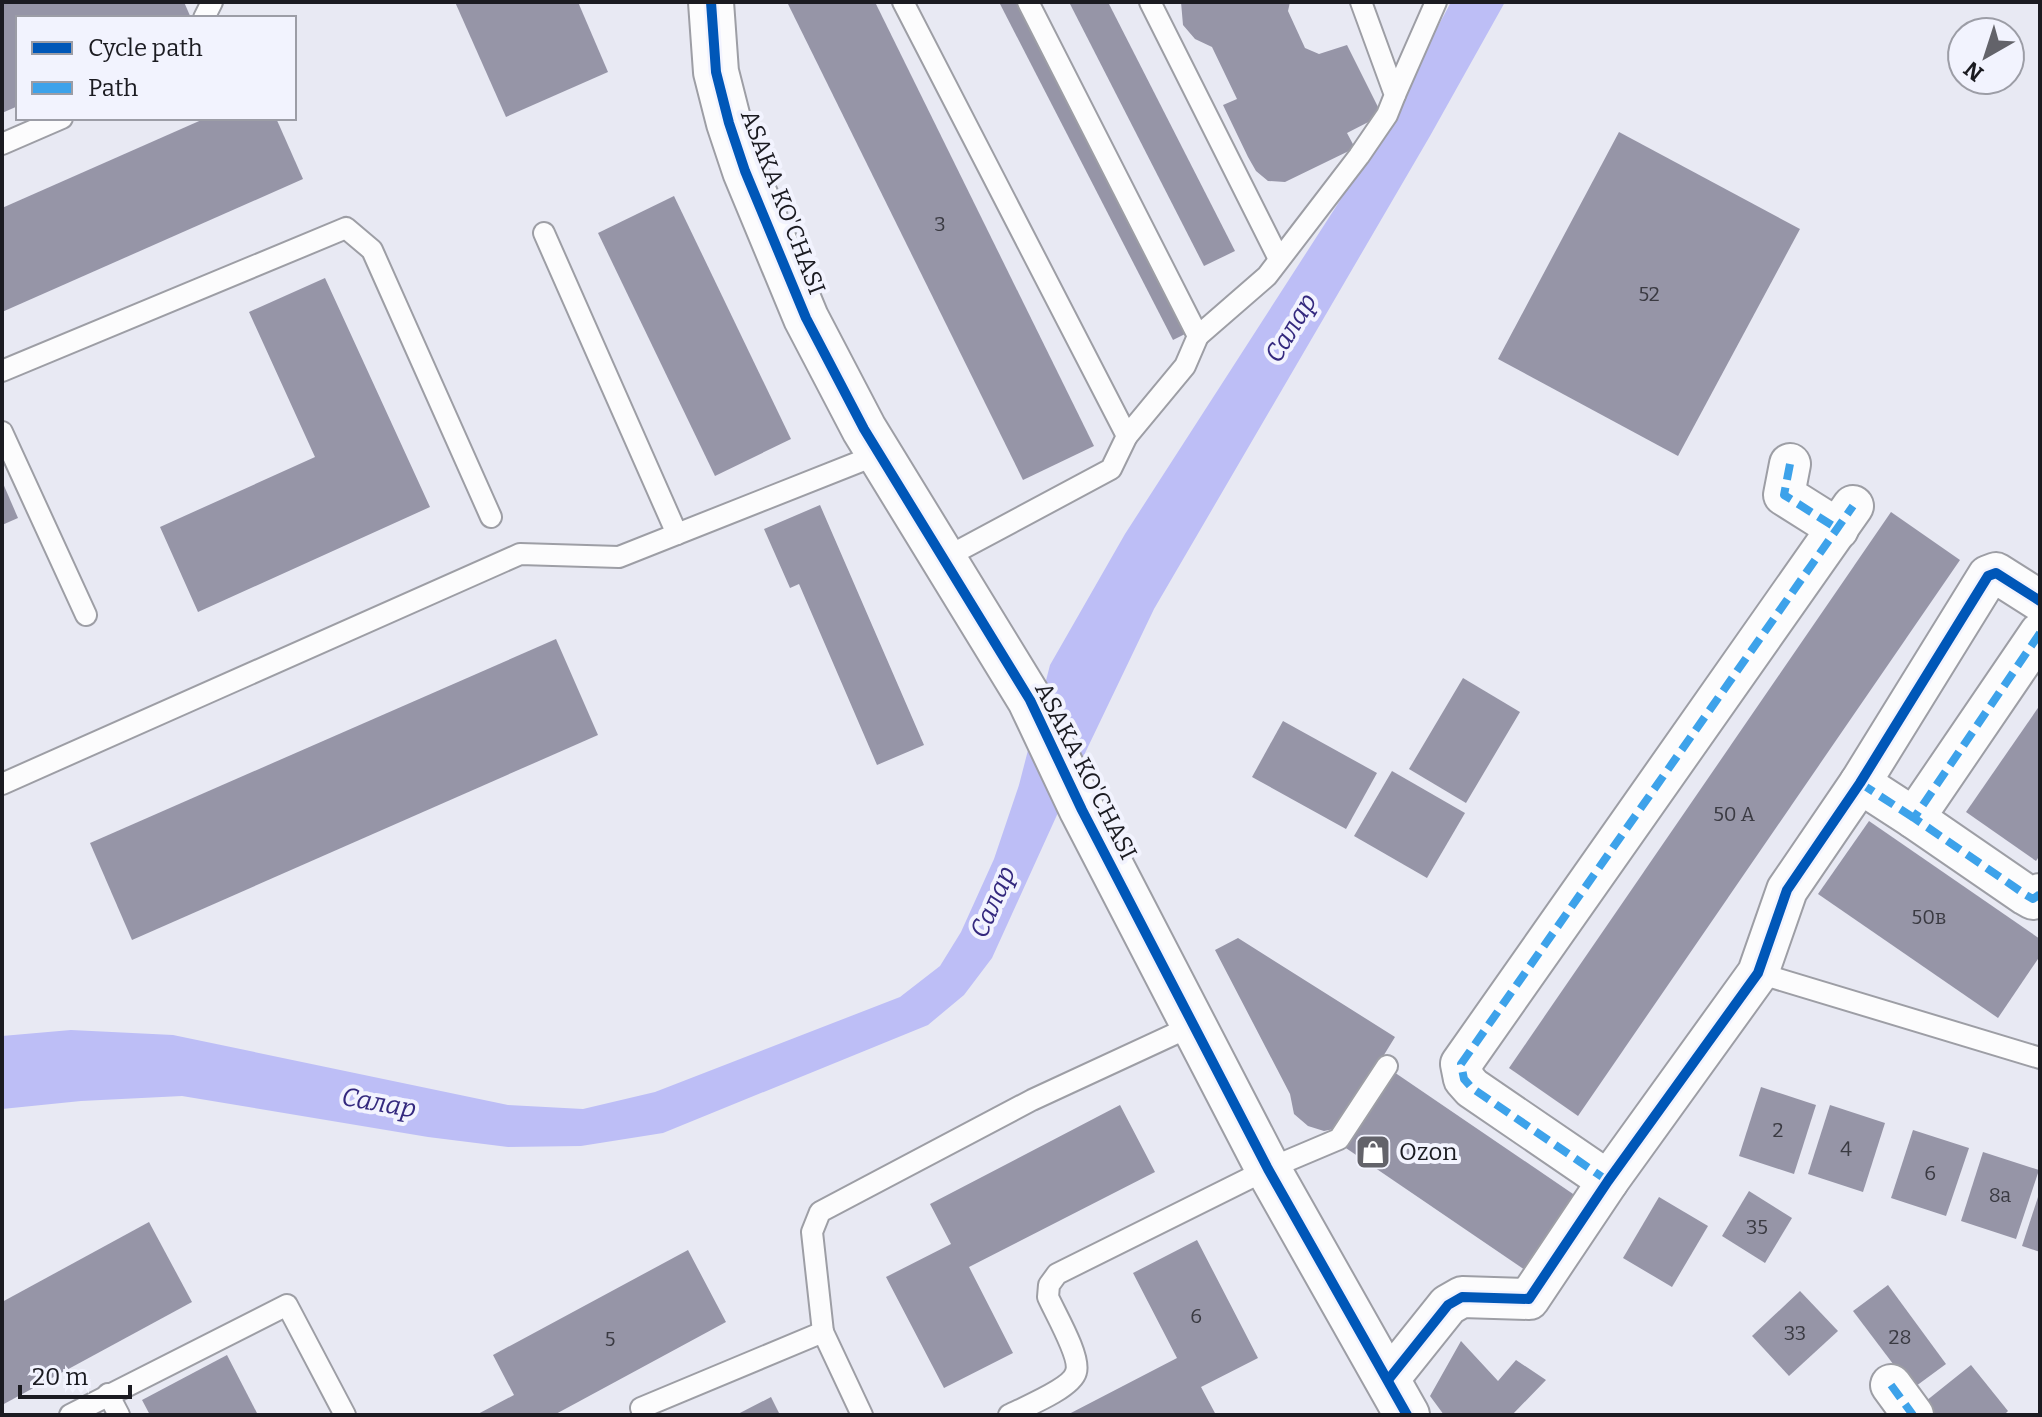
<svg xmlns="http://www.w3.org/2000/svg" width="2042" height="1417" viewBox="0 0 2042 1417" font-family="Bitter,serif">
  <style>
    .water { fill: #bdbef6 }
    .building { fill: #9695a7 }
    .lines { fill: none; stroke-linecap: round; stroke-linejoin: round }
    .service-casing { stroke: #9d9ea5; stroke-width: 24 }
    .minor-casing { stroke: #9d9ea5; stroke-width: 44 }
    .tertiary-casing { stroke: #9d9ea5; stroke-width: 48 }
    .service { stroke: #fcfcfd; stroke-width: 20 }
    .minor { stroke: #fcfcfd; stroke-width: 40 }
    .tertiary { stroke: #fcfcfd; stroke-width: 44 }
    .quiet { stroke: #3da2ea; stroke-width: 8; stroke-dasharray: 16 8; stroke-linecap: butt }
    .cycleway-casing { stroke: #f2f3fe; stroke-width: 15 }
    .cycleway { stroke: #0057b8; stroke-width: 10 }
    .labels { text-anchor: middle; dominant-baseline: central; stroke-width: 8; stroke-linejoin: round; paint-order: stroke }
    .number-label { font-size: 20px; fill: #3a3a42 }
    .street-label { font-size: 24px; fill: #1b1b21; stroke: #f2f3fe }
    .poi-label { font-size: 24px; fill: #1b1b21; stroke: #f2f3fe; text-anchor: start }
    .water-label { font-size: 26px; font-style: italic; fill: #34297e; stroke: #f2f3fe }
  </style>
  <rect width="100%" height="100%" fill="#e8e9f3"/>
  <path class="water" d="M1451,2h54l-75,134 -276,473 -68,142 -94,207 -28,37 -36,30 -265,108 -82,13 -73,1 -80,-10 -246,-41 -101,5 -79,8v-73l69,-6 102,5 335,70 75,4 72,-17 245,-95 40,-31 21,-34 33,-73 25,-74 31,-120 75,-131 243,-377z"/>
  <g class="building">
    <path d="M2,2h182l7,16h-173v88l-16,7z"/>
    <path d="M455,2h123l30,70 -102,45z"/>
    <path d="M787,2h88l219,444 -71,34z"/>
    <path d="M999,2h26l168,328 -20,10z"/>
    <path d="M1069,2h39l127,249 -31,15z"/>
    <path d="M1181,2h109l-2,9 17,37 14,6 28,-9 35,70 -35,18 8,15 -70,34 -17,-1 -12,-10 -8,-14 -25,-52 14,-6 -25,-52 -17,-8 -12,-14z"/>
    <path d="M206,118h70l27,61 -301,133v-104z"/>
    <path d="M1619,132l181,97 -122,227 -180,-97z"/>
    <path d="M674,196l117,243 -76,37 -117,-243z"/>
    <path d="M325,278l105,229 -232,105 -38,-85 155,-70 -66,-145z"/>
    <path d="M2,481l16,37 -16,7z"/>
    <path d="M820,505l104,240 -47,20 -78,-181 -9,4 -26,-59z"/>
    <path d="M1891,512l69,48 -382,556 -69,-48z"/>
    <path d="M556,639l42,96 -466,205 -42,-97z"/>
    <path d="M1463,678l57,34 -54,91 -57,-34z"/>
    <path d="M2040,705v150l-4,6 -70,-49z"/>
    <path d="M1283,721l94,52 -31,56 -94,-52z"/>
    <path d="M1392,771l73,42 -38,65 -73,-42z"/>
    <path d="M1869,821l171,118v17l-42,62 -180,-124z"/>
    <path d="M1238,938l157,99 -56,91 -15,3 -16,-5 -14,-12 -4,-20 -75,-144z"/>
    <path d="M1391,1070l185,126 -51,74 -185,-126z"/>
    <path d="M1761,1087l55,18 -22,69 -55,-18z"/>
    <path d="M1120,1105l35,67 -186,95 44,86 -69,35 -58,-111 65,-33 -21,-40z"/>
    <path d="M1830,1105l55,18 -22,69 -55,-18z"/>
    <path d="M1913,1130l56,18 -23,68 -55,-18z"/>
    <path d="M1983,1152l56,18 -23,69 -55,-18z"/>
    <path d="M1749,1191l43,27 -27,45 -43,-27z"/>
    <path d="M2039,1194h1v58l-18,-6z"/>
    <path d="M1659,1197l49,29 -36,61 -49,-29z"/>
    <path d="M149,1222l43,80 -190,103v-103z"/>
    <path d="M1197,1240l61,118 -57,29 15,28h-149l110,-57 -44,-85z"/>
    <path d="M688,1250l38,72 -172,93h-78l38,-20 -21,-40z"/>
    <path d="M1888,1285l58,79 -34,25 -59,-78z"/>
    <path d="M1800,1291l38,40 -49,45 -37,-40z"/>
    <path d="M1461,1341l37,40 18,-21 30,20 -34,35h-68l-14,-19z"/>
    <path d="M227,1355l31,60h-108l-8,-15z"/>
    <path d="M1971,1365l37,46 -4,4h-75l-8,-10z"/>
    <path d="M771,1397l9,18h-44z"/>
  </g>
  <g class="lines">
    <defs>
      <g id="service">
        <path d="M903,2l224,434 -16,33 -168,90"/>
        <path d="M1028,2l170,334 -13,30 -58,70"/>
        <path d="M1150,2l129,257"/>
        <path d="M204,18l8,-16"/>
        <path d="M1395,95l41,-93"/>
        <path d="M2,144l60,-26"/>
        <path d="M544,233l133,301"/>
        <path d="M1198,336l69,-60 92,-120 28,-41 8,-20 -34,-93"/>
        <path d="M2,371l344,-143 26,22 119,267"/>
        <path d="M2,432l84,183"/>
        <path d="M2,784l518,-230 99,3 260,-103"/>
        <path d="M1758,973l282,85"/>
        <path d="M823,1332l-11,-100 8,-20 212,-112 162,-75"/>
        <path d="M108,1394l11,21"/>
        <path d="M70,1415l217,-110 58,110"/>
        <path d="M644,1415l-3,-7 182,-76 39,83"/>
        <path d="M1009,1415c16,-8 63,-27 67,-43 5,-15 -21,-59 -28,-75l1,-12 8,-11 211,-105 71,-30 48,-73"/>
      </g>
      <g id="minor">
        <path d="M1790,464l-6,31 54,34"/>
        <path d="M2040,633l-126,185 112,77 7,4 7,-5"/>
        <path d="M1860,783l54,35"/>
        <path d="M1608,1181l-136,-93 -8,-9 -3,-15 392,-558"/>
        <path d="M1388,1380l60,-75 14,-8 67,2 79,-118 150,-208 29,-83 73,-107 128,-207 8,-3 44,28"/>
        <path d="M1891,1385l22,30"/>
      </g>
      <path id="tertiary" d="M711,2l5,70 13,51 16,48 61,147 58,111 166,271 52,110 186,359 139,246"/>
    </defs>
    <use href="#service" class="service-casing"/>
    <use href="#minor" class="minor-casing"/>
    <use href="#tertiary" class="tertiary-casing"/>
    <use href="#service" class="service"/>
    <use href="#minor" class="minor"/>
    <use href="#tertiary" class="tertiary"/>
    <g class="quiet">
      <path d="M1790,464l-6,31 54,34"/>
      <path d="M2040,633l-126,185 112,77 7,4 7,-5"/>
      <path d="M1860,783l54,35"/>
      <path d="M1608,1181l-136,-93 -8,-9 -3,-15 392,-558"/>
      <path d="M1891,1385l22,30"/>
    </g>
    <defs>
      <g id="cycleway">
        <path d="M711,2l5,70 13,51 16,48 61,147 58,111 166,271 52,110 186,359 139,246"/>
        <path d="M1388,1380l60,-75 14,-8 67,2 79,-118 150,-208 29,-83 73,-107 128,-207 8,-3 44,28"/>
      </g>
    </defs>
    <use href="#cycleway" class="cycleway-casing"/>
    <use href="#cycleway" class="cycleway"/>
  </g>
  <defs>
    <symbol id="shop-square" viewBox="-11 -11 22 22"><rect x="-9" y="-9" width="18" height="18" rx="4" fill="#63636a" stroke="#f2f3fe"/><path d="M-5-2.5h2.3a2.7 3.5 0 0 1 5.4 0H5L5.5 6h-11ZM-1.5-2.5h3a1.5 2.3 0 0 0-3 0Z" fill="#fff"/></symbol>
  </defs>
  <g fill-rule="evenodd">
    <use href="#shop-square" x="1353" y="1132" width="40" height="40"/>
  </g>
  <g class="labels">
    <g class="number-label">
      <text x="940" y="224">3</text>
      <text x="1649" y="294">52</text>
      <text x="1734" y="814">50 А</text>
      <text x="1929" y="917">50в</text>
      <text x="1778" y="1130">2</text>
      <text x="1846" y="1149">4</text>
      <text x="1930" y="1173">6</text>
      <text x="2000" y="1195">8a</text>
      <text x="1757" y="1227">35</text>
      <text x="1196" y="1316">6</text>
      <text x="1795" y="1333">33</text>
      <text x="1900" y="1337">28</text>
      <text x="610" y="1339">5</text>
    </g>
    <g class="street-label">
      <text transform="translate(783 202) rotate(69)">ASAKA KO'CHASI</text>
      <text transform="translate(1086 771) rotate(63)">ASAKA KO'CHASI</text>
    </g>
    <g class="poi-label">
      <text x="1399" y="1152">Ozon</text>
    </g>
    <g class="water-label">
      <text transform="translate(1291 328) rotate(-59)">Салар</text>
      <text transform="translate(993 902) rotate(-66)">Салар</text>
      <text transform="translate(379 1103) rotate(10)">Салар</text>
    </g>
  </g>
  <rect width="2042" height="1417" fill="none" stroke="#1b1b21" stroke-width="8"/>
  <rect x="16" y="16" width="280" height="104" fill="#f2f3fe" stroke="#9c9da6" stroke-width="2"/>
  <rect x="32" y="42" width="40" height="12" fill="#0057b8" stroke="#9c9da6" stroke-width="2"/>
  <text x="88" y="56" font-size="24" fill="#1b1b21">Cycle path</text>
  <rect x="32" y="82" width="40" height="12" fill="#3da2ea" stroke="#9c9da6" stroke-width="2"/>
  <text x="88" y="96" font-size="24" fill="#1b1b21">Path</text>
  <g transform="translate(1986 56) rotate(219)"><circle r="38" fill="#f2f3fe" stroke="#9c9da6" stroke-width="2"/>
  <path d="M0-6L14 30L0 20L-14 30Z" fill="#63636a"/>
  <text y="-12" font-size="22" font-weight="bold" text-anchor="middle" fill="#1b1b21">N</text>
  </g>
  <path d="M20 1385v12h110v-12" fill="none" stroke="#1b1b21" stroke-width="4"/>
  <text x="32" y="1385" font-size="24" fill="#1b1b21" stroke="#f2f3fe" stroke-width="6" paint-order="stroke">20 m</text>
</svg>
